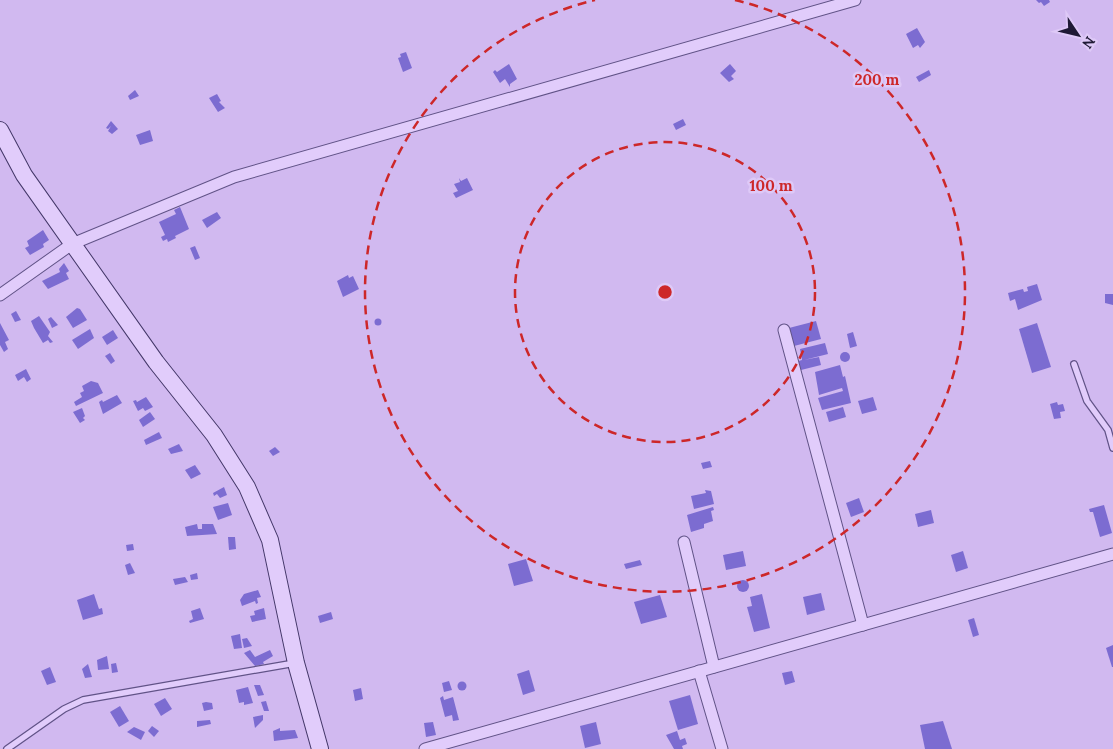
<svg xmlns="http://www.w3.org/2000/svg" width="1113" height="749" viewBox="0 0 1113 749" font-family="Lora,serif">
  <style>
    .building { fill: #7c6cd1 }
    .lines { fill: none; stroke-linecap: round; stroke-linejoin: round }
    .lane-casing { stroke: #615387; stroke-width: 8 }
    .street-casing { stroke: #615387; stroke-width: 13 }
    .secondary-casing { stroke: #433768; stroke-width: 18 }
    .lane { stroke: #e1ccfb; stroke-width: 5.5 }
    .street { stroke: #e1ccfb; stroke-width: 11 }
    .secondary { stroke: #e1ccfb; stroke-width: 16 }
    .ring { fill: none; stroke: #cd2729; stroke-width: 2.5; stroke-dasharray: 9 6 }
    .centre { fill: #cd2729; stroke: #dec9f7; stroke-width: 2.5 }
    .ring-label { font-size: 15px; text-anchor: middle; font-weight: bold; fill: #cd2729; stroke: #dec9f7; stroke-width: 5; stroke-linejoin: round; paint-order: stroke }
  </style>
  <rect width="100%" height="100%" fill="#d1b9f0"/>
  <g class="building">
    <path d="M1036,0h13l1,2 -6,4 -3,-4 -2,1z"/>
    <path d="M917,28l8,14 -5,6 -2,-3 -5,3 -7,-14z"/>
    <path d="M406,52l6,16 -9,4 -5,-14 3,-1 -1,-3z"/>
    <path d="M509,64l8,15 -7,5v3l-5,-8 -5,4 -7,-11 2,-2 2,2z"/>
    <path d="M730,64l6,7 -5,5 3,3 -5,3 -9,-9z"/>
    <path d="M929,70l2,5 -12,7 -3,-5z"/>
    <path d="M135,90l4,6 -9,4 -2,-4z"/>
    <path d="M217,94l4,7 -2,1 6,6 -7,4 -9,-14z"/>
    <path d="M683,119l3,6 -10,5 -3,-6z"/>
    <path d="M111,121l7,8 -6,5 -4,-3 3,-5 -3,3 -2,-1z"/>
    <path d="M150,130l3,11 -13,4 -4,-10z"/>
    <path d="M459,178l2,3 6,-3 6,12 -17,8 -3,-5 5,-2 -4,-7 6,-2z"/>
    <path d="M180,207l9,22 -14,7 1,2 -8,4 -1,-3 -4,2 -2,-4 4,-2 -6,-13 17,-8 -2,-4z"/>
    <path d="M217,212l4,6 -14,10 -5,-8z"/>
    <path d="M43,230l6,10 -6,4 1,3 -14,8 -5,-7 4,-2 -2,-5z"/>
    <path d="M195,246l5,12 -5,2 -5,-12z"/>
    <path d="M64,263l5,8 -3,2 3,6 -21,10 -6,-8 18,-9 -1,-3z"/>
    <path d="M348,275l1,3 4,-2 6,13 -16,8 -6,-16z"/>
    <path d="M1037,284l5,16 -24,10 -3,-11 -5,2 -2,-8 15,-4 1,3 4,-1 -1,-4z"/>
    <path d="M1105,294h8v11l-8,-2z"/>
    <path d="M77,308l3,1 7,11 -14,8 -7,-11z"/>
    <path d="M16,311l5,9 -6,2 -4,-8z"/>
    <path d="M39,316l11,16 -2,4 5,6 -3,1 -2,-3 -5,3 -9,-15 -3,-7z"/>
    <path d="M51,317l7,8 -6,3 -4,-9z"/>
    <circle cx="378" cy="322" r="3.5"/>
    <path d="M816,321l5,18 -27,7 -5,-18z"/>
    <path d="M0,323l9,17 -4,2 3,7 -4,3 -4,-7z"/>
    <path d="M1037,323l14,44 -19,6 -13,-44z"/>
    <path d="M90,329l4,9 -16,11 -6,-9z"/>
    <path d="M113,330l5,8 -11,7 -5,-8z"/>
    <path d="M853,332l4,14 -7,2 -3,-14z"/>
    <path d="M825,343l3,11 -24,6 15,-3 2,8 -24,6 -2,-9 7,-2 -2,-11z"/>
    <circle cx="845" cy="357" r="5"/>
    <path d="M110,353l5,8 -4,3 -6,-8z"/>
    <path d="M840,365l3,12 2,-1 6,27 -29,7 -4,-12 25,-7 -1,-3 -23,7 -4,-23z"/>
    <path d="M26,369l5,10 -4,3 -3,-5 -6,4 -3,-6z"/>
    <path d="M91,381l7,2 5,10 -27,13 -2,-4 8,-5 -2,-4 4,-2 -2,-5z"/>
    <path d="M117,395l5,8 -19,11 -4,-12 3,-2 1,2z"/>
    <path d="M146,397l7,10 -8,4 -2,-3 -5,3 -5,-10 3,-1 1,2z"/>
    <path d="M873,397l4,13 -15,4 -4,-13z"/>
    <path d="M1057,402l1,3 5,-1 2,7 -5,1 1,6 -7,1 -4,-15z"/>
    <path d="M843,407l3,10 -17,5 -3,-10z"/>
    <path d="M82,408l3,8 -2,2 2,2 -5,3 -7,-11z"/>
    <path d="M150,412l5,7 -12,8 -4,-7z"/>
    <path d="M159,432l3,6 -16,7 -2,-5z"/>
    <path d="M179,444l4,7 -12,3 -3,-5z"/>
    <path d="M275,447l5,5 -7,4 -4,-5z"/>
    <path d="M710,461l2,6 -9,2 -2,-6z"/>
    <path d="M195,465l6,9 -10,5 -6,-9z"/>
    <path d="M224,487l3,8 -7,3 -3,-4 -3,2 -1,-3z"/>
    <path d="M705,490l6,1 3,13 -20,5 -3,-13 15,-3z"/>
    <path d="M859,498l5,14 -13,5 -5,-14z"/>
    <path d="M228,503l4,12 -14,5 -5,-13z"/>
    <path d="M1104,505l8,28 -12,4 -7,-25h-3l-1,-3z"/>
    <path d="M713,507l1,3 -3,1 2,10 -9,3v4l-13,4 -4,-17z"/>
    <path d="M931,510l3,13 -16,4 -3,-13z"/>
    <path d="M197,524l1,5h4v-5h11l4,10 -30,2 -2,-9z"/>
    <path d="M228,537h7l1,12 -7,1z"/>
    <path d="M133,544l1,6 -7,1 -1,-6z"/>
    <path d="M743,551l3,15 -20,4 -3,-15z"/>
    <path d="M963,551l5,17 -12,4 -5,-17z"/>
    <path d="M526,559l7,22 -19,5 -6,-22z"/>
    <path d="M640,560l2,5 -16,4 -2,-5z"/>
    <path d="M130,563l5,10 -7,2 -3,-10z"/>
    <path d="M197,573l1,6 -7,1 -1,-5z"/>
    <path d="M185,577l3,5 -13,3 -2,-6z"/>
    <circle cx="743" cy="586" r="6"/>
    <path d="M258,590l3,7 -4,1 1,5 -2,1 -1,-3 -13,5 -2,-6 4,-6z"/>
    <path d="M821,593l4,17 -18,5 -4,-18z"/>
    <path d="M94,594l5,15 3,-1 1,6 -20,6 -6,-20z"/>
    <path d="M762,594l8,34 -16,4 -7,-25 5,-1 -2,-9z"/>
    <path d="M660,595l7,22 -26,7 -7,-22z"/>
    <path d="M200,608l4,11 -14,4 -1,-2 4,-2 -2,-8z"/>
    <path d="M264,608l2,11 -14,3 -2,-6 5,-1 -1,-4z"/>
    <path d="M331,612l2,7 -13,4 -2,-7z"/>
    <path d="M974,618l5,17 -6,2 -5,-17z"/>
    <path d="M240,634l2,14 -8,1 -3,-13z"/>
    <path d="M247,638l5,8 -8,2 -2,-9z"/>
    <path d="M1113,645v22h-1l-6,-19z"/>
    <path d="M250,650l5,7 15,-7 3,6 -10,6 1,2 -9,2 -11,-13z"/>
    <path d="M107,656l2,13 -11,1 -1,-10z"/>
    <path d="M116,663l2,9 -6,1 -1,-9z"/>
    <path d="M88,664l4,13 -7,1 -3,-9z"/>
    <path d="M50,667l6,15 -9,3 -6,-14z"/>
    <path d="M529,670l6,21 -12,4 -6,-21z"/>
    <path d="M792,671l3,11 -10,3 -3,-12z"/>
    <path d="M449,681l3,9 -8,2 -2,-9z"/>
    <circle cx="462" cy="686" r="4.5"/>
    <path d="M254,685h6l4,10 -6,1z"/>
    <path d="M248,687l5,16 -9,2v-3l-5,1 -3,-13z"/>
    <path d="M361,688l2,11 -8,2 -2,-11z"/>
    <path d="M690,695l8,29 -20,6 -9,-29z"/>
    <path d="M443,696l1,4 9,-3 6,23 -6,1 -1,-6 -7,2 -5,-19z"/>
    <path d="M165,698l7,11 -11,7 -7,-12z"/>
    <path d="M266,701l3,10h-5l-3,-9z"/>
    <path d="M206,702l6,1 1,6 -9,2 -2,-8z"/>
    <path d="M120,706l9,15 -10,6 -9,-15z"/>
    <path d="M263,715v5l-8,8 -2,-11z"/>
    <path d="M210,720l1,4 -14,3v-6z"/>
    <path d="M943,721l9,28h-27l-5,-24z"/>
    <path d="M433,722l3,13 -10,2 -2,-14z"/>
    <path d="M596,722l5,22 -16,4 -5,-22z"/>
    <path d="M152,726l7,5 -5,6 -6,-6z"/>
    <path d="M134,727l11,5 -4,8 -14,-8z"/>
    <path d="M280,728v3l15,-1 3,8 -24,3 -1,-10z"/>
    <path d="M677,731l3,9 5,-2 2,6 -5,2 1,3h-9l-8,-14z"/>
  </g>
  <g class="lines">
    <defs>
      <g id="lane">
        <path d="M1074,364l13,37 21,29 5,18"/>
        <path d="M7,749l57,-40 19,-9 212,-37"/>
      </g>
      <g id="street">
        <path d="M0,295l72,-51 162,-67 621,-177"/>
        <path d="M784,330l79,295"/>
        <path d="M684,542l30,125"/>
        <path d="M699,671l23,78"/>
        <path d="M425,749l688,-195"/>
      </g>
      <path id="secondary" d="M0,130l24,45 132,187 58,73 33,52 23,53 26,123 24,86"/>
    </defs>
    <use href="#lane" class="lane-casing"/>
    <use href="#street" class="street-casing"/>
    <use href="#secondary" class="secondary-casing"/>
    <use href="#lane" class="lane"/>
    <use href="#street" class="street"/>
    <use href="#secondary" class="secondary"/>
  </g>
  <g class="ring">
    <circle cx="665" cy="292" r="150"/>
    <path d="M735 0A300 300 0 1 1 595 0"/>
  </g>
  <circle cx="665" cy="292" r="8" class="centre"/>
  <g class="ring-label">
    <text x="877" y="85">200 m</text>
    <text x="771" y="191">100 m</text>
  </g>
  <g transform="translate(1078 35) rotate(125)" stroke="#dec9f7" stroke-width="4" paint-order="stroke">
  <path d="M0-4L9 19L0 12L-9 19Z" fill="#1f1935"/>
  <text y="-8" font-size="14" font-weight="bold" text-anchor="middle" fill="#1f1935">N</text>
  </g>
</svg>
